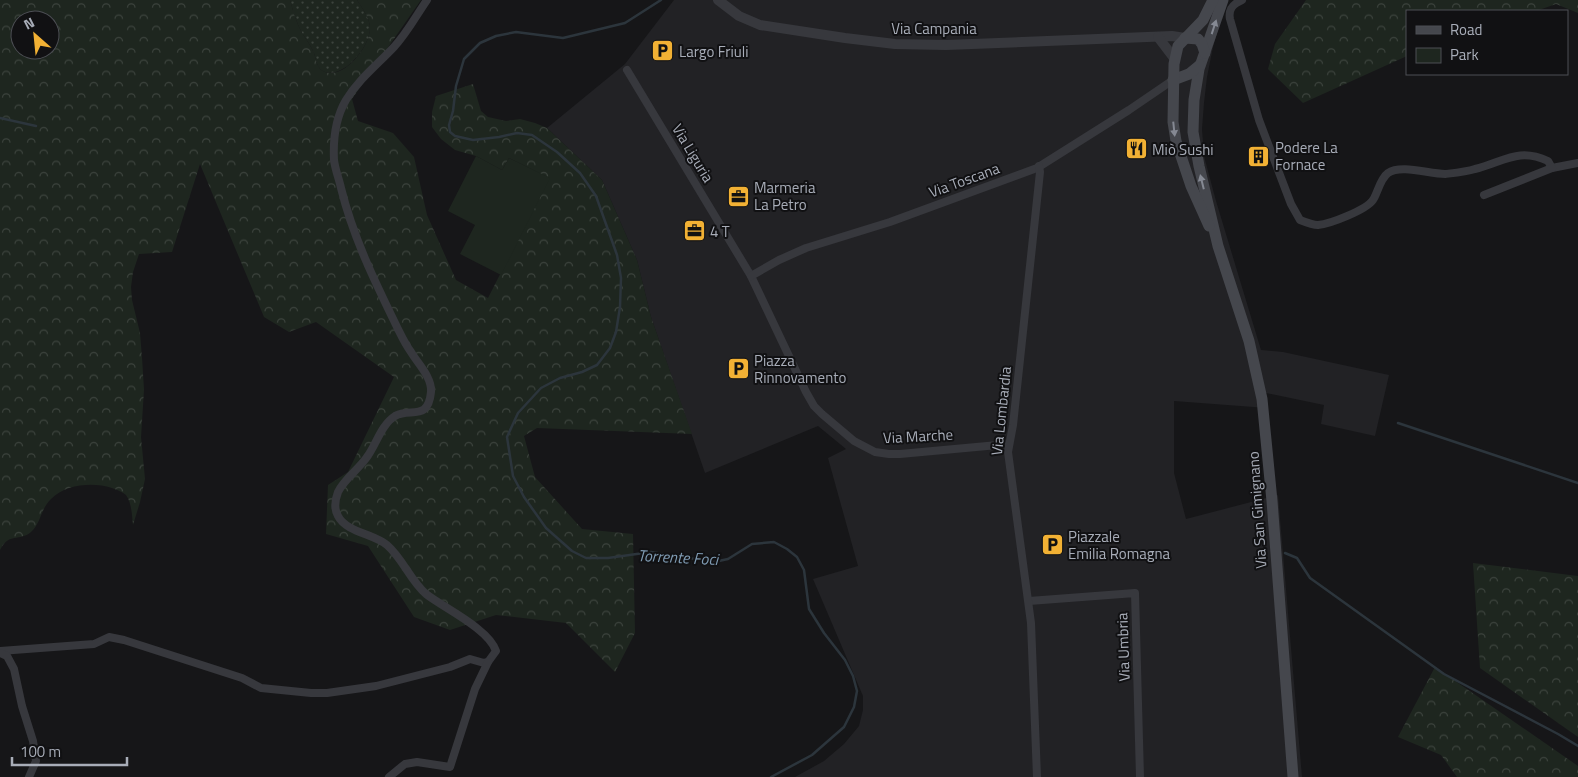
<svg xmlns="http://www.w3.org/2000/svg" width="1578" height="777" viewBox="0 0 1578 777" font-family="'Titillium Web',sans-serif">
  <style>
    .built { fill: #222225 }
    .grass { fill: url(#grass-dots) }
    .forest { fill: url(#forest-crowns); fill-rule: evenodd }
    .green { fill: #1e261f }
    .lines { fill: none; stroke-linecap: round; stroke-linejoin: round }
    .stream { stroke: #2c353c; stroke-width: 2.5 }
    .minor { stroke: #37383d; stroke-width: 8 }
    .tertiary { stroke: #37383d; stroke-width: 10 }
    .secondary { stroke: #45474d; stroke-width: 11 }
    .oneway { fill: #858993 }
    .labels { text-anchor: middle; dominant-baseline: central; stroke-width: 4; stroke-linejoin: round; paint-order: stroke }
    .street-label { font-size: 15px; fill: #a8adb8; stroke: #111113 }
    .poi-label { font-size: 15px; fill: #a8adb8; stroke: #111113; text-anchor: start }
    .water-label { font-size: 16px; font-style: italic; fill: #7f9bb3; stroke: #111113 }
  </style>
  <defs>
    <pattern id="grass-dots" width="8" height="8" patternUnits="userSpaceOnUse" patternTransform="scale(1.25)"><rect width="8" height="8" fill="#1e261f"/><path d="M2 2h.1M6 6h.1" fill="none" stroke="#3c433d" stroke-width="1.8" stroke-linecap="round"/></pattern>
    <pattern id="forest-crowns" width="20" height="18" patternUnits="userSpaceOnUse" patternTransform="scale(1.25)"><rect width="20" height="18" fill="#1e261f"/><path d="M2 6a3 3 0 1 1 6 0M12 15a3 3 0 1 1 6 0" fill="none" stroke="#3c433d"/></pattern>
  </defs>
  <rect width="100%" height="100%" fill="#161618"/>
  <path class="built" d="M674,0h553l-14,47 -6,30 -3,26 -2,26 2,27 12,45 45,149 22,2 106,23 -14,61 -54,-12 3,-19 -58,-12 1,15 -93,-7v72l12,46 92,-24 24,282h-507l29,-16 20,-17 15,-18 4,-16v-14l-50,-117 45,-13 -30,-108 18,-9 -28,-23 -113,47 -54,-156 -14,-57 -35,-80 -55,-52 78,-64z"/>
  <path class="grass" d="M290,0h67c5,8 13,18 13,28 0,18 -25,50 -45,44 -8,-2 -9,-13 -11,-19 -3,-7 -8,-14 -12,-20 -6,-11 -9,-22 -12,-33z"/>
  <g class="forest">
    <path d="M0,0h290c3,11 6,22 12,33 4,6 9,13 12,20 2,6 3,17 11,19 20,7 45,-26 45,-44 0,-10 -8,-20 -13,-28h64l-69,99 6,22 35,12 21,24 13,58 29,65 32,18 61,-120 -40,-20 -7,12 -26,-14 -21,-6 -14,-11 -9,-12v-15l4,-16 37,-12 8,27 7,6 18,4 14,-2 15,4 12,5 55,52 35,80 14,57 41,117 -155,-6 -13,8 11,41 47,52 51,5 2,99 -20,39 -49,-49 -70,-8 -46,15 -36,-13 -46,-71 -42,-12 2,-49 20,-13 46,-95 -78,-55 -27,10 -25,-15 -64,-153 -28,88 -33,2 -6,18 -2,15 1,13 8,33 2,25 2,32 -3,47 4,42 -5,23 -7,23c-1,-8 -1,-22 -7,-30 -3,-3 -9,-5 -14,-7 -19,-6 -46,-4 -61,11 -10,9 -10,24 -20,33 -12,10 -22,0 -31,18zM20,20h30v30h-30z"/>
    <path d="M1306,0h272v13l-22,-9 -20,7h-129v45l-104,47 -35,-34 7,-25z"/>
    <path d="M1473,563l105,13v161l-98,-69z"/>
    <path d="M1435,667l143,99v11h-121l-16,-22 -43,-18z"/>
  </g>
  <path class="green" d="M476,156l26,14 7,-12 41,20 -49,97 -41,-21 15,-29 -27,-14z"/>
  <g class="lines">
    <g class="stream">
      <path d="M661,0l-36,23 -62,15 -47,-6 -20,4 -16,7 -16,16 -8,27 -3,25 -4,14 1,7 5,4 18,4 26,-3 18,-4 15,2 25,17 23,21 16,23 21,59 4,23 -1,29 -4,25 -6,16 -13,17 -15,7 -22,6 -19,10 -23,25 -11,24 6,39 11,21 22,31 26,23 14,7h22l43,-6 63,10 14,-3 24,-15 22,-2 13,7 10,8 7,13 5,39 15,24 21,27 8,16 4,15 -3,16 -10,20 -32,28 -41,22"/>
      <path d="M0,118l36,8"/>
      <path d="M1398,423l180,60"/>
      <path d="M1285,553l12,5 13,20 134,96 114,60 20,12"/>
    </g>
    <g class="minor">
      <path d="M1242,0c-9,4 -14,9 -12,19l29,101 32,84 9,16c5,2 13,5 18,5 12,-1 48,-15 55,-25 5,-8 7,-21 15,-27 13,-9 41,1 57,1 9,-1 21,-2 30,-5 29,-7 43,-22 73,-8l4,7 26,-5"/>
      <path d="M627,70l124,206 55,116 8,14 8,8 32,27 21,11 14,2h11l109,-10"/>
      <path d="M1484,195l68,-27"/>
      <path d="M751,276l28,-16 27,-12 84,-26 147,-54 92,-58 44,-30"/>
      <path d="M1029,601l106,-8 5,184"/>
      <path d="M0,651l94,-7 15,-7 15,3 118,38 19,10 50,5h16l49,-7 74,-19 20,-8 14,4 4,-1 8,-11c-7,-22 -52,-43 -70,-57 -16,-14 -23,-35 -39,-49 -13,-11 -41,-13 -49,-29 -4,-7 -3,-16 0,-24 7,-14 20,-22 29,-35 9,-12 14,-32 28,-41 15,-9 33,6 36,-24 1,-15 -13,-28 -20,-40 -6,-8 -10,-17 -14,-25 -22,-45 -44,-90 -56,-139 -2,-9 -6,-19 -7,-28 -1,-20 2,-43 12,-60 13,-21 31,-35 48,-53 13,-14 22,-31 33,-47"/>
      <path d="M0,653l7,3 7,13 8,37 11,35 3,20 -7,16"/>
      <path d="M389,777l16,-13 12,-2 33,5 25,-78 13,-27"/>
      <path d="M1037,777l-6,-154 -23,-171 5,-27 27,-253 -1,-6"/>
    </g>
    <g class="tertiary">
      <path d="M718,0l21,16 21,9 85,13 50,6 51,1 226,-9 13,2"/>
      <path d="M1158,37l16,21"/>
    </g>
    <g class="secondary">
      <path d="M1223,0l-24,69 -5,31 -1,32 6,34 19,80 31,95 13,58 10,102 21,276"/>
      <path d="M1185,38l13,1 4,5 3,9"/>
      <path d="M1173,80l16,-6 11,-9"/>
      <path d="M1209,226l-18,-40 -15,-45 -3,-19 1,-58 4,-18 25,-26 10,-20"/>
    </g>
  </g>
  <defs><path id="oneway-solid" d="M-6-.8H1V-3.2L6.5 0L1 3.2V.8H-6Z" transform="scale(1.25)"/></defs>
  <g class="oneway">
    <use href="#oneway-solid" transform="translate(1214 27) rotate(-72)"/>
    <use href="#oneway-solid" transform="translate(1174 129) rotate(84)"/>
    <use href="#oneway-solid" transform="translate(1202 182) rotate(-104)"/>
  </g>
  <defs>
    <symbol id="parking-square" viewBox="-11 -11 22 22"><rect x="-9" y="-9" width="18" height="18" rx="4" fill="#f2b134" stroke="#111113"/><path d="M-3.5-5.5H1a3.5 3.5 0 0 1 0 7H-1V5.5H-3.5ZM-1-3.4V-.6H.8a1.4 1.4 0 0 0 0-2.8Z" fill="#111"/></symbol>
    <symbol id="restaurant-square" viewBox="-11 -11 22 22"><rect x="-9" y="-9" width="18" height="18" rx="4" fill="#f2b134" stroke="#111113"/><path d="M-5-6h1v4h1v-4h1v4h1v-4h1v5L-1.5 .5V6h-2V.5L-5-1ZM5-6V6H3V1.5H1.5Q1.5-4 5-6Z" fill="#111"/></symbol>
    <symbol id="building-square" viewBox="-11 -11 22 22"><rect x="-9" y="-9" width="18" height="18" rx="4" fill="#f2b134" stroke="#111113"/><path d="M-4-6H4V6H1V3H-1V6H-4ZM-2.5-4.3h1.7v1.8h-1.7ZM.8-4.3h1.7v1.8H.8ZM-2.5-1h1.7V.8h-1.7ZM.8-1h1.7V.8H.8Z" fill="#111"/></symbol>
    <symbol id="office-square" viewBox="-11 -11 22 22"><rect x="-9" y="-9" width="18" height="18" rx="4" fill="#f2b134" stroke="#111113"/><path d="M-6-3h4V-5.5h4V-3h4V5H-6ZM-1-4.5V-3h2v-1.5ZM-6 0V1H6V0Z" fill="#111"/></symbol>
  </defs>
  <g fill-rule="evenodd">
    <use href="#parking-square" x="650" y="38" width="25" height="25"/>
    <use href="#restaurant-square" x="1124" y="136" width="25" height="25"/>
    <use href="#building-square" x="1246" y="144" width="25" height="25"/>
    <use href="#office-square" x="726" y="184" width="25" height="25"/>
    <use href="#office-square" x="682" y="218" width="25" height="25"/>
    <use href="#parking-square" x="726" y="356" width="25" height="25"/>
    <use href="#parking-square" x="1040" y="532" width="25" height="25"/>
  </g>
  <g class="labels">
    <g class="street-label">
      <text x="934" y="28">Via Campania</text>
      <text transform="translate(693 153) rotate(59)">Via Liguria</text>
      <text transform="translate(964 180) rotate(-20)">Via Toscana</text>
      <text transform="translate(1001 411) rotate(-84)">Via Lombardia</text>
      <text transform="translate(918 436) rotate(-3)">Via Marche</text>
      <text transform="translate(1257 510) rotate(-94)">Via San Gimignano</text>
      <text transform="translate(1123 647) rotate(-92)">Via Umbria</text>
    </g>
    <g class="poi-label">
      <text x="679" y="51">Largo Friuli</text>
      <text x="1275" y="147">Podere La<tspan x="1275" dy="17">Fornace</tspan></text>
      <text x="1152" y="149">Miò Sushi</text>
      <text x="754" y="187">Marmeria<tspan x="754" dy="17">La Petro</tspan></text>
      <text x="710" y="231">4 T</text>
      <text x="754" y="360">Piazza<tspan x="754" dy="17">Rinnovamento</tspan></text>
      <text x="1068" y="536">Piazzale<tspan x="1068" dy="17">Emilia Romagna</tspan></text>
    </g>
    <g class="water-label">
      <text transform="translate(678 557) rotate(3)">Torrente Foci</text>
    </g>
  </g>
  <rect x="1406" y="10" width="162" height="65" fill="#111113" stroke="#4d4f55"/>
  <rect x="1416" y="26" width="25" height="8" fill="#45474d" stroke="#4d4f55"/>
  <text x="1450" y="35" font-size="15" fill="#a8adb8">Road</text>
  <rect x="1416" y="48" width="25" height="15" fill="#1e261f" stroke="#4d4f55"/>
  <text x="1450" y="60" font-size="15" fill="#a8adb8">Park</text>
  <g transform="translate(35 35) rotate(333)"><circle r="24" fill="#111113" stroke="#4d4f55"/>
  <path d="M0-4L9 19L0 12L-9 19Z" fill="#f2b134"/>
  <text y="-8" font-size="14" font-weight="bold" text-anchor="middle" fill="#a8adb8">N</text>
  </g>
  <path d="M12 757v8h115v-8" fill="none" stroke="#a8adb8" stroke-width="2.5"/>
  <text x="20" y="757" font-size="15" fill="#a8adb8" stroke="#111113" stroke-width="4" paint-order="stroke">100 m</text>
</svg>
